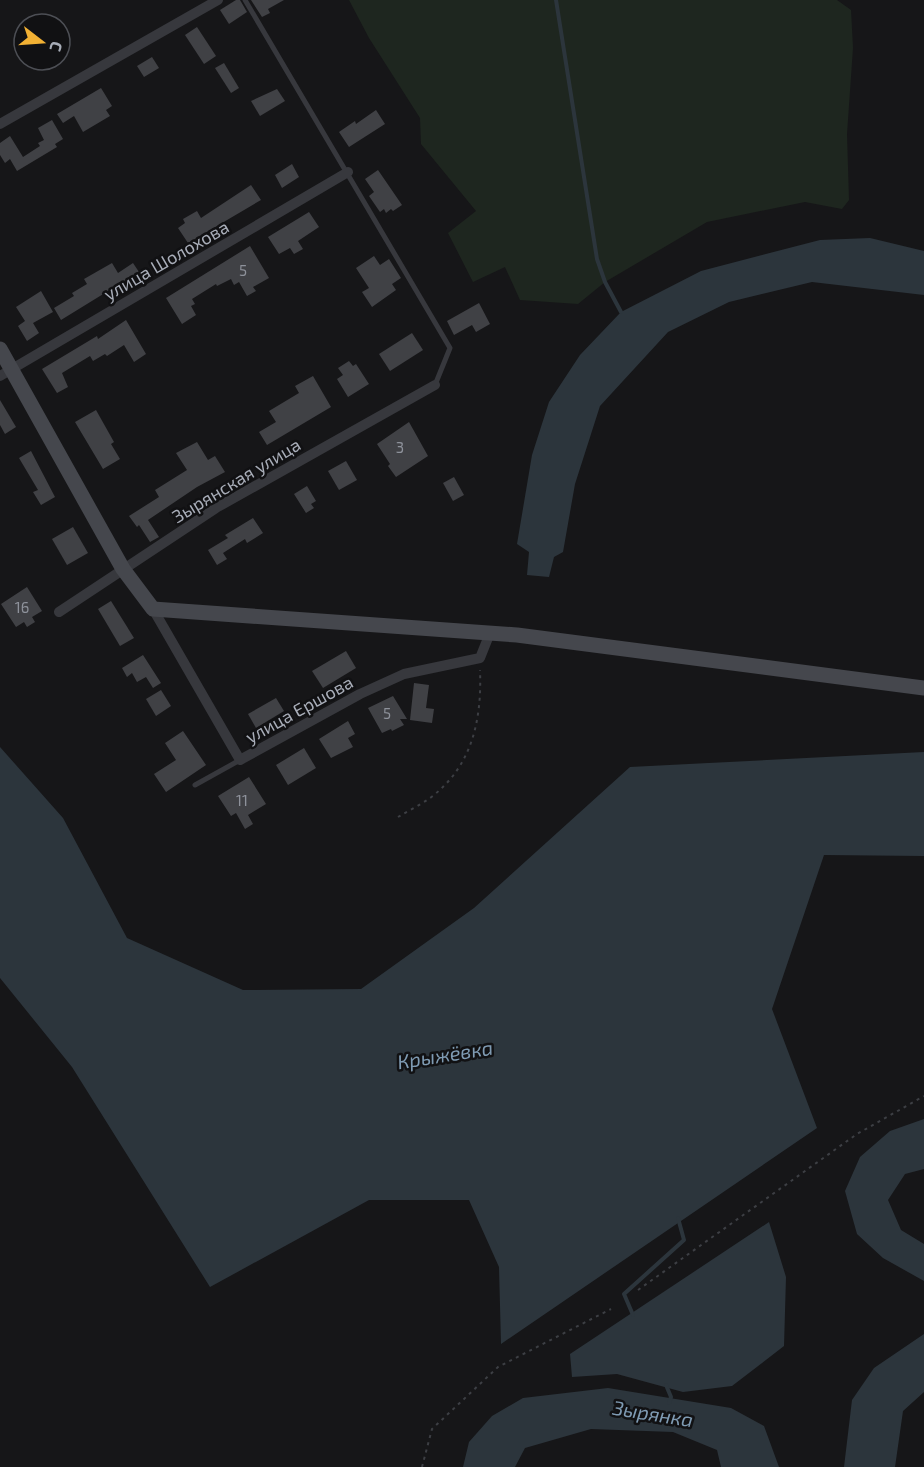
<svg xmlns="http://www.w3.org/2000/svg" width="924" height="1467" viewBox="0 0 924 1467" font-family="'Exo 2',sans-serif">
  <style>
    .green { fill: #1e261f }
    .water { fill: #2c353c }
    .lines { fill: none; stroke-linecap: round; stroke-linejoin: round }
    .stream { stroke: #2c353c; stroke-width: 4 }
    .building { fill: #404145 }
    .path { stroke: #3d3f44; stroke-width: 2; stroke-dasharray: 3 4.5; stroke-linecap: butt }
    .lane { stroke: #37383d; stroke-width: 5 }
    .street { stroke: #37383d; stroke-width: 10 }
    .secondary { stroke: #45474d; stroke-width: 15 }
    .labels { text-anchor: middle; dominant-baseline: central; stroke-width: 5; stroke-linejoin: round; paint-order: stroke }
    .number-label { font-size: 15px; fill: #8e929b }
    .street-label { font-size: 18px; fill: #a8adb8; stroke: #111113 }
    .water-label { font-size: 20px; font-style: italic; fill: #7f9bb3; stroke: #111113 }
  </style>
  <rect width="100%" height="100%" fill="#161618"/>
  <path class="green" d="M349,0h488l14,10 2,38 -6,86 2,66 -7,9 -37,-7 -98,20 -102,60 -27,22 -58,-4 -15,-33 -32,15 -25,-49 28,-22 -55,-67 -1,-26 -51,-80z"/>
  <g class="water">
    <path d="M870,238l54,13v44l-112,-13 -83,20 -61,30 -68,74 -25,78 -12,68 -9,5 -5,20 -22,-2 2,-23 -12,-8 15,-89 17,-53 31,-47 41,-43 80,-41 119,-31z"/>
    <path d="M0,747l63,71 64,120 116,52 118,-1 113,-81 156,-141 294,-15v104l-100,-1 -52,154 45,119 -316,216 -2,-77 -30,-67h-100l-159,87 -138,-220 -72,-89z"/>
    <path d="M924,1119v50l-19,5 -17,26 13,30 23,14v37l-41,-23 -26,-24 -12,-43 15,-34 30,-26z"/>
    <path d="M769,1222l17,55 -2,69 -52,40 -49,6 -66,-18 -45,3 -2,-23z"/>
    <path d="M924,1334v58l-21,19 -8,56h-51l8,-67 22,-32z"/>
    <path d="M608,1388l123,20 33,18 15,41h-58l-4,-17 -44,-18 -82,-3 -66,19 -10,19h-52l6,-25 23,-26 31,-18z"/>
  </g>
  <g class="lines">
    <g class="stream">
      <path d="M556,0l41,259 8,23 16,30"/>
      <path d="M633,1315l-9,-21 60,-54 -6,-22"/>
      <path d="M666,1385l5,12 -2,6"/>
    </g>
  </g>
  <g class="building">
    <path d="M236,0h4l7,12 -18,12 -9,-14z"/>
    <path d="M251,0h33l-16,9 2,4 -8,4z"/>
    <path d="M197,27l19,29 -12,8 -19,-29z"/>
    <path d="M152,57l7,11 -15,9 -7,-11z"/>
    <path d="M224,63l15,25 -8,5 -16,-25z"/>
    <path d="M101,88l11,18 -6,4 4,6 -27,16 -9,-16 -11,7 -6,-9z"/>
    <path d="M277,89l8,12 -25,15 -9,-15z"/>
    <path d="M376,110l9,14 -36,23 -10,-15 16,-11 1,3z"/>
    <path d="M52,120l11,19 -8,5 2,3 -40,24 -7,-12 -5,4 -5,-8v-12l10,-7 13,21 17,-11 -2,-3 6,-3 -6,-12z"/>
    <path d="M292,164l7,13 -17,11 -7,-13z"/>
    <path d="M378,170l24,35 -9,6 -2,-2 -5,4 -2,-4 -4,3 -11,-16 5,-4 -9,-13z"/>
    <path d="M251,185l10,15 -73,43 -10,-15 7,-5 -2,-4 14,-8 4,7z"/>
    <path d="M309,212l10,15 -21,14 5,8 -9,5 -4,-6 -11,6 -11,-17z"/>
    <path d="M250,246l19,32 -16,9 3,4 -9,5 -8,-14 -5,3 -3,-6 -14,7 -1,-2 -24,15 3,5 -4,2 5,9 -14,9 -16,-26z"/>
    <path d="M374,256l6,9 9,-6 12,19 -9,6 4,6 -24,17 -10,-15 7,-4 -13,-20z"/>
    <path d="M112,263l6,10 15,-10 6,9 -78,48 -7,-12 20,-12 -2,-3 15,-9 -3,-5z"/>
    <path d="M41,291l12,21 -20,11 6,10 -12,8 -9,-15 7,-5 -9,-14z"/>
    <path d="M479,303l11,21 -14,8 -4,-7 -18,10 -7,-14z"/>
    <path d="M126,320l20,34 -12,8 -10,-17 -17,11 -2,-2 -12,7 -3,-5 -28,17 6,14 -11,6 -15,-24 55,-33 1,3z"/>
    <path d="M412,333l11,17 -33,21 -11,-17z"/>
    <path d="M349,361l4,5 3,-2 13,20 -21,13 -11,-18 6,-4 -5,-7z"/>
    <path d="M313,376l18,31 -64,38 -8,-13 17,-10 -7,-11 30,-18 -4,-7z"/>
    <path d="M0,400l16,27 -11,7 -5,-9z"/>
    <path d="M96,410l18,32 -3,2 9,15 -17,10 -28,-47z"/>
    <path d="M409,422l19,34 -32,21 -8,-11 2,-2 -13,-20z"/>
    <path d="M197,442l11,18 7,-4 10,16 -28,15 -49,33 11,17 -9,5 -11,-17 -2,2 -8,-11 30,-19 -4,-7 32,-20 -11,-17z"/>
    <path d="M31,451l24,46 -14,8 -8,-13 5,-2 -19,-32z"/>
    <path d="M346,461l11,19 -18,10 -11,-19z"/>
    <path d="M454,477l10,18 -11,6 -10,-18z"/>
    <path d="M307,486l9,15 -5,3 3,4 -8,5 -12,-19z"/>
    <path d="M253,518l10,15 -16,10 -2,-4 -22,14 4,6 -10,6 -9,-15 20,-12 -3,-3z"/>
    <path d="M73,527l15,26 -21,12 -15,-26z"/>
    <path d="M27,587l15,24 -10,6 3,5 -8,5 -3,-5 -8,5 -15,-23z"/>
    <path d="M111,601l23,37 -14,8 -22,-37z"/>
    <path d="M346,651l10,17 -33,20 -11,-17z"/>
    <path d="M143,655l18,28 -8,5 -7,-11 -9,5 -5,-9 -5,4 -5,-9z"/>
    <path d="M414,683l15,2 -3,23 8,1 -2,14 -22,-3z"/>
    <path d="M161,690l10,16 -15,10 -10,-17z"/>
    <path d="M393,696l14,23h-7l4,6 -12,6 -1,-2 -9,4 -14,-25z"/>
    <path d="M276,698l8,13 -28,17 -8,-14z"/>
    <path d="M348,721l7,13 -7,4 5,9 -22,11 -12,-19z"/>
    <path d="M183,731l23,34 -40,27 -12,-18 22,-14 -11,-17z"/>
    <path d="M304,748l12,20 -28,17 -12,-20z"/>
    <path d="M249,777l17,27 -18,11 5,9 -8,5 -9,-16 -5,3 -13,-20z"/>
  </g>
  <g class="lines">
    <g class="path">
      <path d="M398,817c10,-6 22,-12 32,-19 42,-31 52,-78 50,-128"/>
      <path d="M638,1290l219,-156 67,-38"/>
      <path d="M422,1467l10,-38 66,-62 113,-58"/>
    </g>
    <g class="lane">
      <path d="M245,0l205,348 -15,37"/>
      <path d="M195,785l45,-25"/>
    </g>
    <g class="street">
      <path d="M0,124l218,-124"/>
      <path d="M0,376l348,-204"/>
      <path d="M153,609l87,151 120,-66 44,-20 76,-16 10,-25"/>
      <path d="M59,612l157,-104 219,-123"/>
    </g>
    <path class="secondary" d="M0,349l123,220 30,40 364,26 407,53"/>
  </g>
  <g class="labels">
    <g class="number-label">
      <text x="243" y="270">5</text>
      <text x="400" y="447">3</text>
      <text x="22" y="607">16</text>
      <text x="387" y="713">5</text>
      <text x="242" y="800">11</text>
    </g>
    <g class="street-label">
      <text transform="translate(166 260) rotate(-30)">улица Шолохова</text>
      <text transform="translate(236 480) rotate(-31)">Зырянская улица</text>
      <text transform="translate(299 709) rotate(-29)">улица Ершова</text>
    </g>
    <g class="water-label">
      <text transform="translate(445 1054) rotate(-9)">Крыжёвка</text>
      <text transform="translate(653 1413) rotate(9)">Зырянка</text>
    </g>
  </g>
  <g transform="translate(42 42) rotate(107)"><circle r="28" fill="#111113" stroke="#4d4f55" stroke-width="1.5"/>
  <path d="M0-4.5L10 22L0 15L-10 22Z" fill="#f2b134"/>
  <text y="-9" font-size="16" font-weight="bold" text-anchor="middle" fill="#a8adb8">С</text>
  </g>
</svg>
